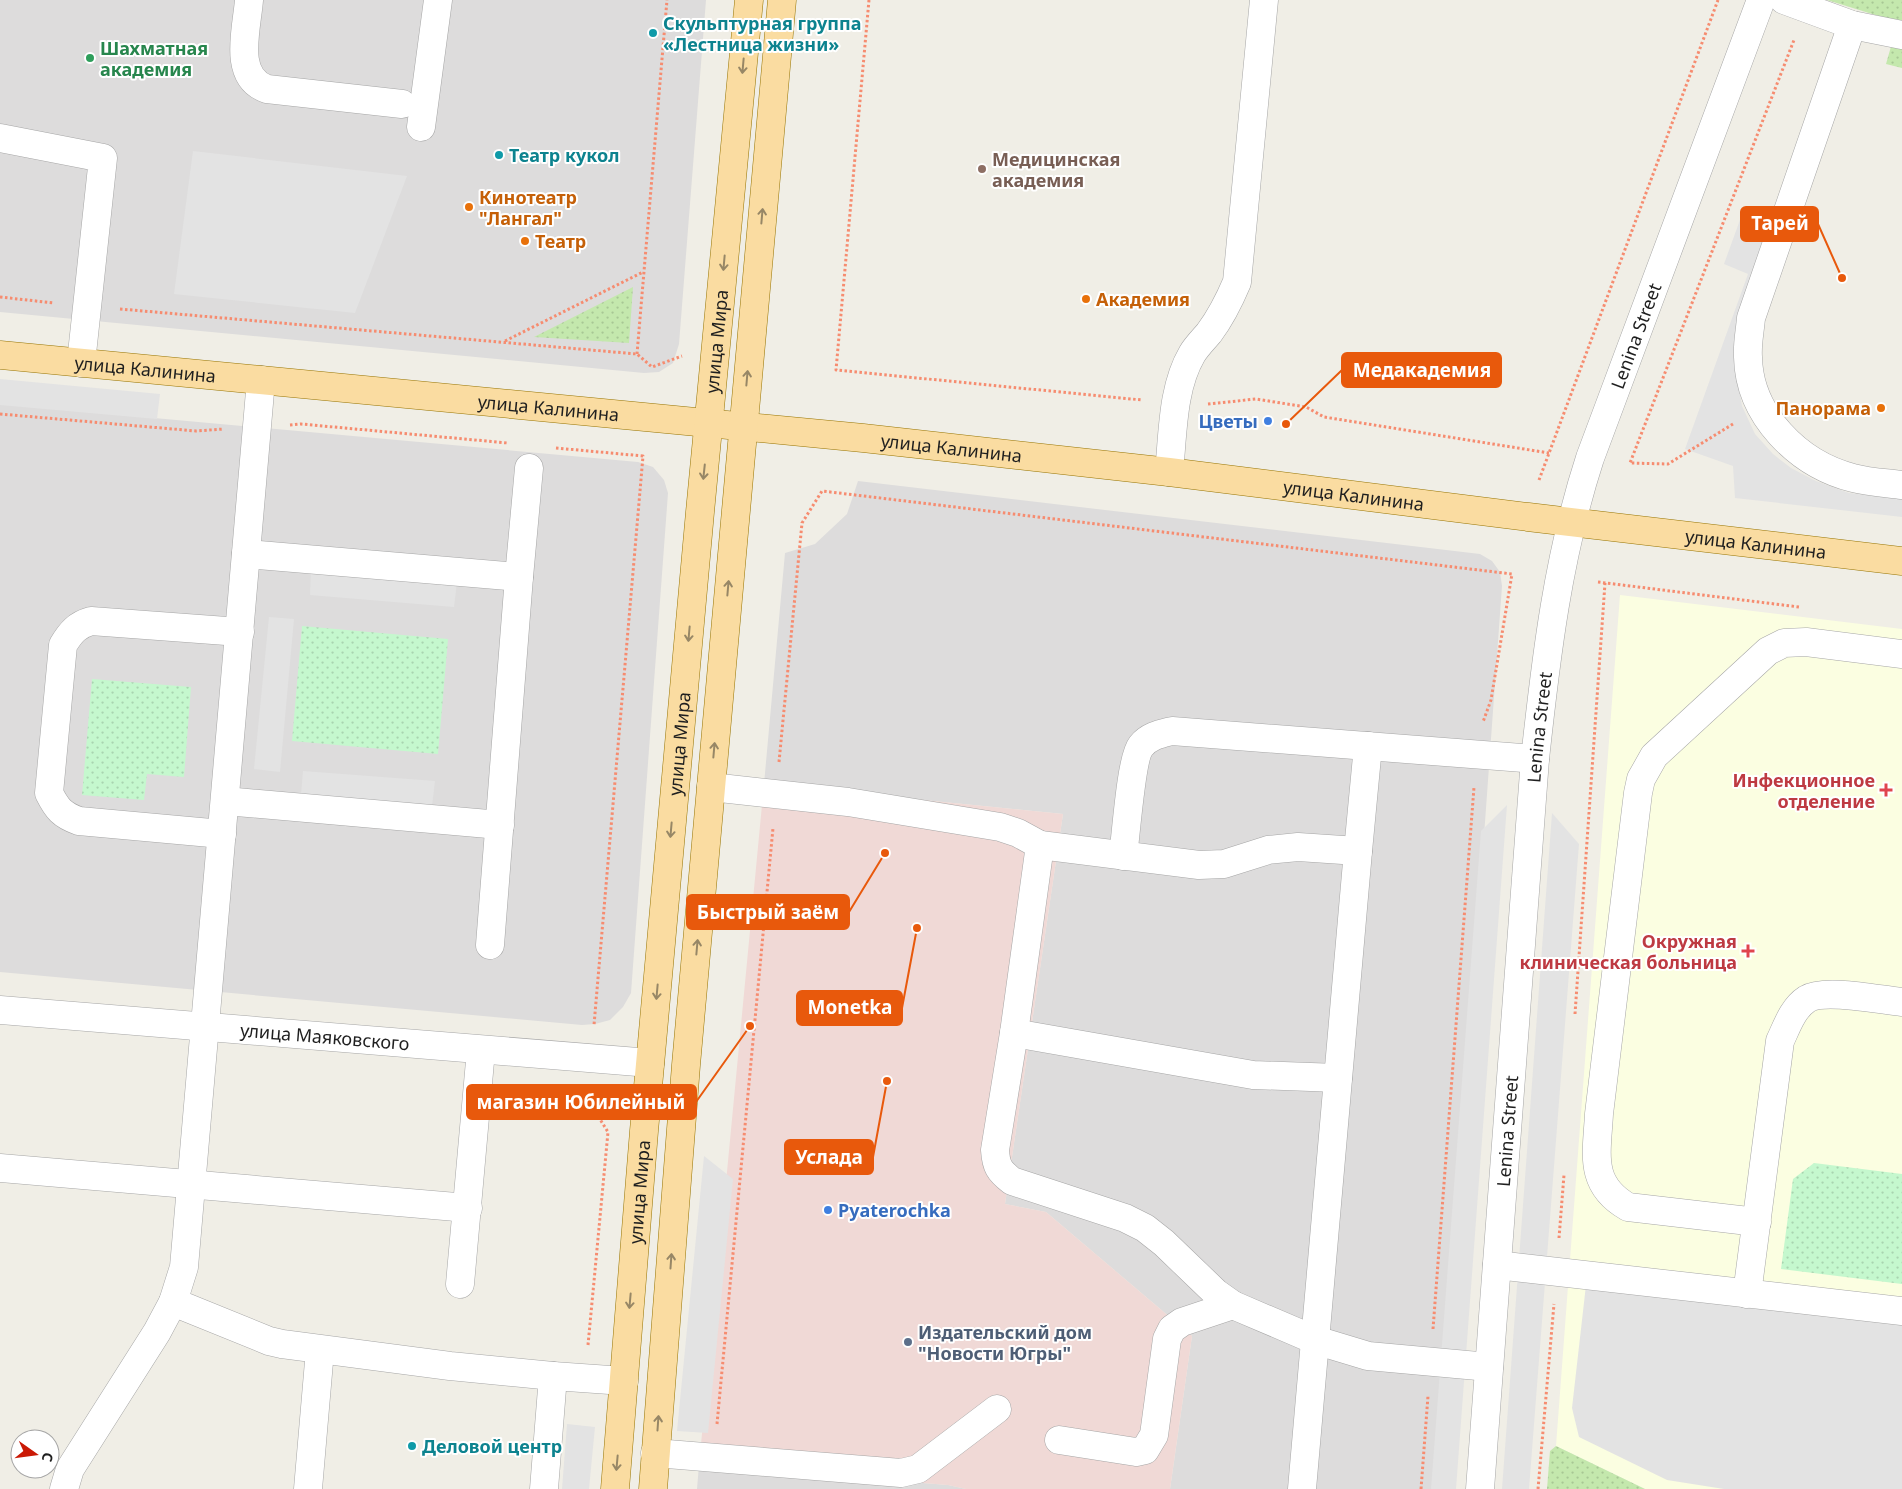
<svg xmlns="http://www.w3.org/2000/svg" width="1902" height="1489" viewBox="0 0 1902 1489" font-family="'Noto Sans',sans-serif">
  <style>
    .residential { fill: #dddcdc }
    .commercial { fill: #f0d9d6 }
    .education { fill: #fbfee1 }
    .grass { fill: url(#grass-dots) }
    .park { fill: url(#park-dots) }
    .parking { fill: #e3e3e3 }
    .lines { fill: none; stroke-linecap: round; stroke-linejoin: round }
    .minor-casing { stroke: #a6a6a6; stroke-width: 29 }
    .major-casing { stroke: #977504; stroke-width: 29 }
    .path { stroke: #f68c70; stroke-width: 3; stroke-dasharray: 2.5 2.5; stroke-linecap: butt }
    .minor { stroke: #fff; stroke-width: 28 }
    .major { stroke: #fadca1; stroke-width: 28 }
    .oneway { stroke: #978766 }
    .culture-dot { fill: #0f9aa8; stroke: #fff; stroke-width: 2 }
    .leisure-dot { fill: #2e9e5b; stroke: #fff; stroke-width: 2 }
    .education-dot { fill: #8d6e63; stroke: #fff; stroke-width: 2 }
    .food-dot { fill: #e8710a; stroke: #fff; stroke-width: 2 }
    .shop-dot { fill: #3f7fe0; stroke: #fff; stroke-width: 2 }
    .health-dot { fill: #e0444e; stroke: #fff; stroke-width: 2 }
    .service-dot { fill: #5c6f8a; stroke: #fff; stroke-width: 2 }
    .labels { text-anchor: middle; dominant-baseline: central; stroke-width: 4; stroke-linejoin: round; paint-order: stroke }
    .culture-label { font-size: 18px; font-weight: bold; fill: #0d838f; stroke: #fff; text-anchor: start }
    .leisure-label { font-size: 18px; font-weight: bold; fill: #27864d; stroke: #fff; text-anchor: start }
    .education-label { font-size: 18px; font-weight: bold; fill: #785e54; stroke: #fff; text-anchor: start }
    .food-label { font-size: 18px; font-weight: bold; fill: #c56008; stroke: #fff; text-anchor: start }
    .street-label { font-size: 18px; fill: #1f1f1f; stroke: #fff }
    .shop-label { font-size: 18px; font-weight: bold; fill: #366cbe; stroke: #fff; text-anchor: end }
    .health-label { font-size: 18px; font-weight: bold; fill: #be3a42; stroke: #fff; text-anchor: end }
    .service-label { font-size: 18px; font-weight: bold; fill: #4e5e75; stroke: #fff; text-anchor: start }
    .leader { fill: none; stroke: #e8590c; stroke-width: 2 }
    .callout-dot { fill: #e8590c; stroke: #fff; stroke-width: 2 }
    .callout { fill: #e8590c; stroke: #e8590c; stroke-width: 2 }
    .callout-label { font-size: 19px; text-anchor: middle; font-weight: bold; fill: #fff }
  </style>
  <defs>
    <pattern id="grass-dots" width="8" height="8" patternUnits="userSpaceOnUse" patternTransform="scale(1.25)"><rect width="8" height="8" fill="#c4e8ad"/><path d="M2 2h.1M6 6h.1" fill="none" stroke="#a8c794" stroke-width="1.8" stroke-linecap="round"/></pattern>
    <pattern id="park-dots" width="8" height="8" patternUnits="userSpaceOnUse" patternTransform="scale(1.25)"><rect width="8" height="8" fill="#c5f8ce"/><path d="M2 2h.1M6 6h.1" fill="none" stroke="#a9d4b0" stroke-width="1.8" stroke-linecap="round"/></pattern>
  </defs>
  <rect width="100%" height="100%" fill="#f0eee6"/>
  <g class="residential">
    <path d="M0,0h706l-27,344 -6,19 -14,9 -15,1 -644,-61z"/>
    <path d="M0,404l638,58 15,5 11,13 4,13 -37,500 -8,14 -13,13 -15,4 -13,1 -582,-53z"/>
    <path d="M858,481l622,73 12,7 8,11 2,14 -65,903h-267l22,-153 -146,-124 -41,-8 58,-390 -299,-30 21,-231 30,-9 32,-30z"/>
    <path d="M699,1465l249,20 18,4h-269z"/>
  </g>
  <path class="commercial" d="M764,784l299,30 -58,390 41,8 146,124 -22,153h-204l-18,-4 -249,-20z"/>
  <path class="education" d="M1620,595l282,34v860h-257l-89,-43z"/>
  <g class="grass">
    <path d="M1827,0h75v68l-16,-4 12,-42z"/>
    <path d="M633,287l-4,56 -95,-6z"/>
    <path d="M1556,1446l89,43h-98l3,-38z"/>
  </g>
  <g class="park">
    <path d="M302,626l146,13 -10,115 -146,-13z"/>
    <path d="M92,679l99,8 -7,90 -37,-3 -3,26 -62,-5z"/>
    <path d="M1814,1163l88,11v110l-121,-15 12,-90z"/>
  </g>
  <g class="parking">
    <path d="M193,151l214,25 -52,137 -181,-19z"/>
    <path d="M1745,206l37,12 -45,158 5,30 13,28 18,20 18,14 25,13 33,12 53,6v18l-167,-19 -2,-32 -48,-17 63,-175 -24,-10z"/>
    <path d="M0,379l160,15 -3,25 -157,-14z"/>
    <path d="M311,569l146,13 -3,25 -144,-12z"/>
    <path d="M269,617l25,2 -14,153 -26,-3z"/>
    <path d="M303,771l132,10 -3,25 -131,-11z"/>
    <path d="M1507,805l-51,684h-25l50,-658z"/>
    <path d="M1552,813l27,31 -50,645h-27z"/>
    <path d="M704,1156l29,23 -25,254 -31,-2z"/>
    <path d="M1586,1285l316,38v166h-178l-57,-9 -88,-43 -7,-29z"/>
    <path d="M567,1424l28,3 -6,62h-27z"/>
  </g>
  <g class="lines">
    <defs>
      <g id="minor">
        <path d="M249,0c-2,28 -17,77 18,89l135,15"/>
        <path d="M1784,0l68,25 50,10"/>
        <path d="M1852,25l-101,293c-1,13 -4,26 -3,39 1,58 50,107 105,121 15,4 33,5 49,7"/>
        <path d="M421,127l17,-127"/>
        <path d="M0,138l103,20 -22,205"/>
        <path d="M1169,472c4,-38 3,-84 23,-118 4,-7 11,-14 17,-21 12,-16 20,-32 28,-51l27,-282"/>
        <path d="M246,554l273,23"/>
        <path d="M711,787l137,15 152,25 18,6 22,12 -26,188 -19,117c1,16 4,21 17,31l113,37 20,10 19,15 52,50 17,12 82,35 53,16 121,11"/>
        <path d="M225,801l275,24"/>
        <path d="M222,834l-143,-13c-17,-6 -22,-12 -30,-28l14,-148c8,-13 14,-20 28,-24l149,11"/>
        <path d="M1040,845l159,20 25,-1 44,-14 30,-3 60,4"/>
        <path d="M1123,856c3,-20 8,-98 18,-110 8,-10 19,-12 31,-15l363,28"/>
        <path d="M490,945l29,-368 10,-109"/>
        <path id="s1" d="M0,1010l650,53"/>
        <path d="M1014,1033l239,42 85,3"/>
        <path d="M0,1168l468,40"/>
        <path d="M1757,1222l-129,-15c-40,-23 -31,-54 -29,-93l39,-321 3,-14 13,-23 114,-105 16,-8 22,-1 96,12"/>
        <path d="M1497,1265l405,46"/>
        <path d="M460,1284l21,-234"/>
        <path d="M1747,1294l33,-253c7,-15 13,-33 27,-42 18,-11 73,1 95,3"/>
        <path d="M173,1302l96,39 13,3 168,22 103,10 -9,113"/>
        <path d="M553,1376l71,5"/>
        <path d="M1059,1440l77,12 9,-2 9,-15 13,-96 5,-10 10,-7 51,-17"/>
        <path d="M655,1453l246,20 17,-4 79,-60"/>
        <path d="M64,1489l6,-20 87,-137 16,-30 11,-35 77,-887"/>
        <path d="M308,1489l12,-139"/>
        <path d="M1302,1489l56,-638 10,-105"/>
        <path id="s2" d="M1480,1489l55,-730c11,-102 23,-203 55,-301l171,-458"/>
      </g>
      <g id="major">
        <path id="s3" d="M0,355l863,83 306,34 359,45 374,44"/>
        <path id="s4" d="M615,1489l29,-358 56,-619 49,-512"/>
        <path d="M653,1489l33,-424 96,-1065"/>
      </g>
    </defs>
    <use href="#minor" class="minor-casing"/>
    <use href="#major" class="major-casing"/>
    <g class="path">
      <path d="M869,0l-33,370 306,30"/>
      <path d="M0,297l54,6"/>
      <path d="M120,309l517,45 15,13 30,-11"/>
      <path d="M505,341l138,-69"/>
      <path d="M637,354l30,-354"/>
      <path d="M1208,404l48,-5 50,8 18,10 225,36"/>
      <path d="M0,414l196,17 28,-2"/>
      <path d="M1733,424l-65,40 -38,-1 164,-423"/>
      <path d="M290,425l11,-1 207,19"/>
      <path d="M556,448l87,8 -49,569"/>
      <path d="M1539,480l179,-480"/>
      <path d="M1598,582l201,25"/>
      <path d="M779,762l23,-239 20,-32 690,83 -21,126 -8,22"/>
      <path d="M1575,1014l30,-431"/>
      <path d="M1559,1238l5,-63"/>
      <path d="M1433,1329l41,-542"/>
      <path d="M588,1345l20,-213 -20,-32"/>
      <path d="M717,1424l56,-596"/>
      <path d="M1421,1489l7,-93"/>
      <path d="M1538,1489l16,-185"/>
    </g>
    <use href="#minor" class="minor"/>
    <use href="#major" class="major"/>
  </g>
  <defs><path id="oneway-shaft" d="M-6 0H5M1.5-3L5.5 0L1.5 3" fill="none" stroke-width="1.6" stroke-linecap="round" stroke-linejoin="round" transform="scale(1.25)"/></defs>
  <g class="oneway">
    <use href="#oneway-shaft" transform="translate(743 66) rotate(95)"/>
    <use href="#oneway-shaft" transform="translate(762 216) rotate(-85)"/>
    <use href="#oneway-shaft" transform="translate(724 263) rotate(95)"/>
    <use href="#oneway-shaft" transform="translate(747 378) rotate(-85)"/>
    <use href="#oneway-shaft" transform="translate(704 472) rotate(96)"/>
    <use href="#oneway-shaft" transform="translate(728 588) rotate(-85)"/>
    <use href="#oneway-shaft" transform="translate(689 634) rotate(95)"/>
    <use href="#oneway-shaft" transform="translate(714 750) rotate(-85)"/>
    <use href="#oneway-shaft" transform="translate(671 830) rotate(95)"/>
    <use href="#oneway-shaft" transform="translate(697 947) rotate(-85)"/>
    <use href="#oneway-shaft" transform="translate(657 992) rotate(95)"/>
    <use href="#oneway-shaft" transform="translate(671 1261) rotate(-86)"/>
    <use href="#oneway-shaft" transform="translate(630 1301) rotate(95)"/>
    <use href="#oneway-shaft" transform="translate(658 1423) rotate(-86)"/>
    <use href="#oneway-shaft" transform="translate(617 1463) rotate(95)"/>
  </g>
  <g class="culture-dot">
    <circle cx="653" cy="33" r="5"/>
    <circle cx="499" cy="155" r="5"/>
    <circle cx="412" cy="1446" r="5"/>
  </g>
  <circle class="leisure-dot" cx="90" cy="58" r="5"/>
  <circle class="education-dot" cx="982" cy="169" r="5"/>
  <g class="food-dot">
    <circle cx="469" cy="207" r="5"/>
    <circle cx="525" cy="241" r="5"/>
    <circle cx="1086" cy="299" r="5"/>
    <circle cx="1881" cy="408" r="5"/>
  </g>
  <g class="shop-dot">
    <circle cx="1268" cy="421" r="5"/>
    <circle cx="828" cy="1210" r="5"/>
  </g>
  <g class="health-dot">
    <path d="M1883.5 782.5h5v5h5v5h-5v5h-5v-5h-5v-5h5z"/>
    <path d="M1745.5 943.5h5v5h5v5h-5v5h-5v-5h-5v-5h5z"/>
  </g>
  <circle class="service-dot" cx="908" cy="1342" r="5"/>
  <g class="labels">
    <g class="culture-label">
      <text x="663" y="23">Скульптурная группа<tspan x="663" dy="21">«Лестница жизни»</tspan></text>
      <text x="509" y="155">Театр кукол</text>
      <text x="422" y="1446">Деловой центр</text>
    </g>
    <g class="leisure-label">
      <text x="100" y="48">Шахматная<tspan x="100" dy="21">академия</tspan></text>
    </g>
    <g class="education-label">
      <text x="992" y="159">Медицинская<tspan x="992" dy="21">академия</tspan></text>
    </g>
    <g class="food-label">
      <text x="479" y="197">Кинотеатр<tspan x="479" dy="21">"Лангал"</tspan></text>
      <text x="535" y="241">Театр</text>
      <text x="1096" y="299">Академия</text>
      <text x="1871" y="408" text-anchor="end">Панорама</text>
    </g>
    <g class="street-label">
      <text stroke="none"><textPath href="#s2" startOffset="1169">Lenina Street</textPath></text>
      <text stroke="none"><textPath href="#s4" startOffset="1152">улица Мира</textPath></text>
      <text stroke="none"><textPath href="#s3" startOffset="146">улица Калинина</textPath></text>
      <text stroke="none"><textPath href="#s3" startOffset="551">улица Калинина</textPath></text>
      <text stroke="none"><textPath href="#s3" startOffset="956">улица Калинина</textPath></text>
      <text stroke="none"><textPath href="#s3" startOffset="1361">улица Калинина</textPath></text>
      <text stroke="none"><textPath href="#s3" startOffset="1766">улица Калинина</textPath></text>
      <text stroke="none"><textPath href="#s2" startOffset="764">Lenina Street</textPath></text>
      <text stroke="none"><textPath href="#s4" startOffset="748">улица Мира</textPath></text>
      <text stroke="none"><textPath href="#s1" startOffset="326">улица Маяковского</textPath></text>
      <text stroke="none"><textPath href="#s2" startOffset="359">Lenina Street</textPath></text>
      <text stroke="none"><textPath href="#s4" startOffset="298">улица Мира</textPath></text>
    </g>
    <g class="shop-label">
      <text x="1258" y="421">Цветы</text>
      <text x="838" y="1210" text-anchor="start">Pyaterochka</text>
    </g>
    <g class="health-label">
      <text x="1875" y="780">Инфекционное<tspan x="1875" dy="21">отделение</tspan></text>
      <text x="1737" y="941">Окружная<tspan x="1737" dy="21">клиническая больница</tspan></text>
    </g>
    <g class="service-label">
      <text x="918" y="1332">Издательский дом<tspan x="918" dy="21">"Новости Югры"</tspan></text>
    </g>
  </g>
  <path class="leader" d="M1842 278L1818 224M1286 424L1342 370M885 853L849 912M917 928L902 1008M750 1026L696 1102M887 1081L873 1157"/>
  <g class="callout-dot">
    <circle cx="1842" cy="278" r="5"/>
    <circle cx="1286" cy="424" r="5"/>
    <circle cx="885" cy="853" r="5"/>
    <circle cx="917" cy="928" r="5"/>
    <circle cx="750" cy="1026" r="5"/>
    <circle cx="887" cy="1081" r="5"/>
  </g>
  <g class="callout">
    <rect x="1741" y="207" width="77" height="34" rx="5"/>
    <rect x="1342" y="353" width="159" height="34" rx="5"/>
    <rect x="687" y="895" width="162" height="34" rx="5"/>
    <rect x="797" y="991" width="105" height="34" rx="5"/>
    <rect x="467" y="1085" width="229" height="34" rx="5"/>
    <rect x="785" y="1140" width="88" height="34" rx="5"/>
  </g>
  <g class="callout-label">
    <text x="1780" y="230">Тарей</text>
    <text x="1422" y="377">Медакадемия</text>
    <text x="768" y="919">Быстрый заём</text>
    <text x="850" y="1014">Monetka</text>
    <text x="581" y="1109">магазин Юбилейный</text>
    <text x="829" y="1164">Услада</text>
  </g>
  <g transform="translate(35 1454) rotate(104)"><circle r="24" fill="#ffffff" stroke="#a5a5a5"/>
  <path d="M0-4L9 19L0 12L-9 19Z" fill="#ca1905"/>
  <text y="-8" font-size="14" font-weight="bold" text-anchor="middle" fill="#1f1f1f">С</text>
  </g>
</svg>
